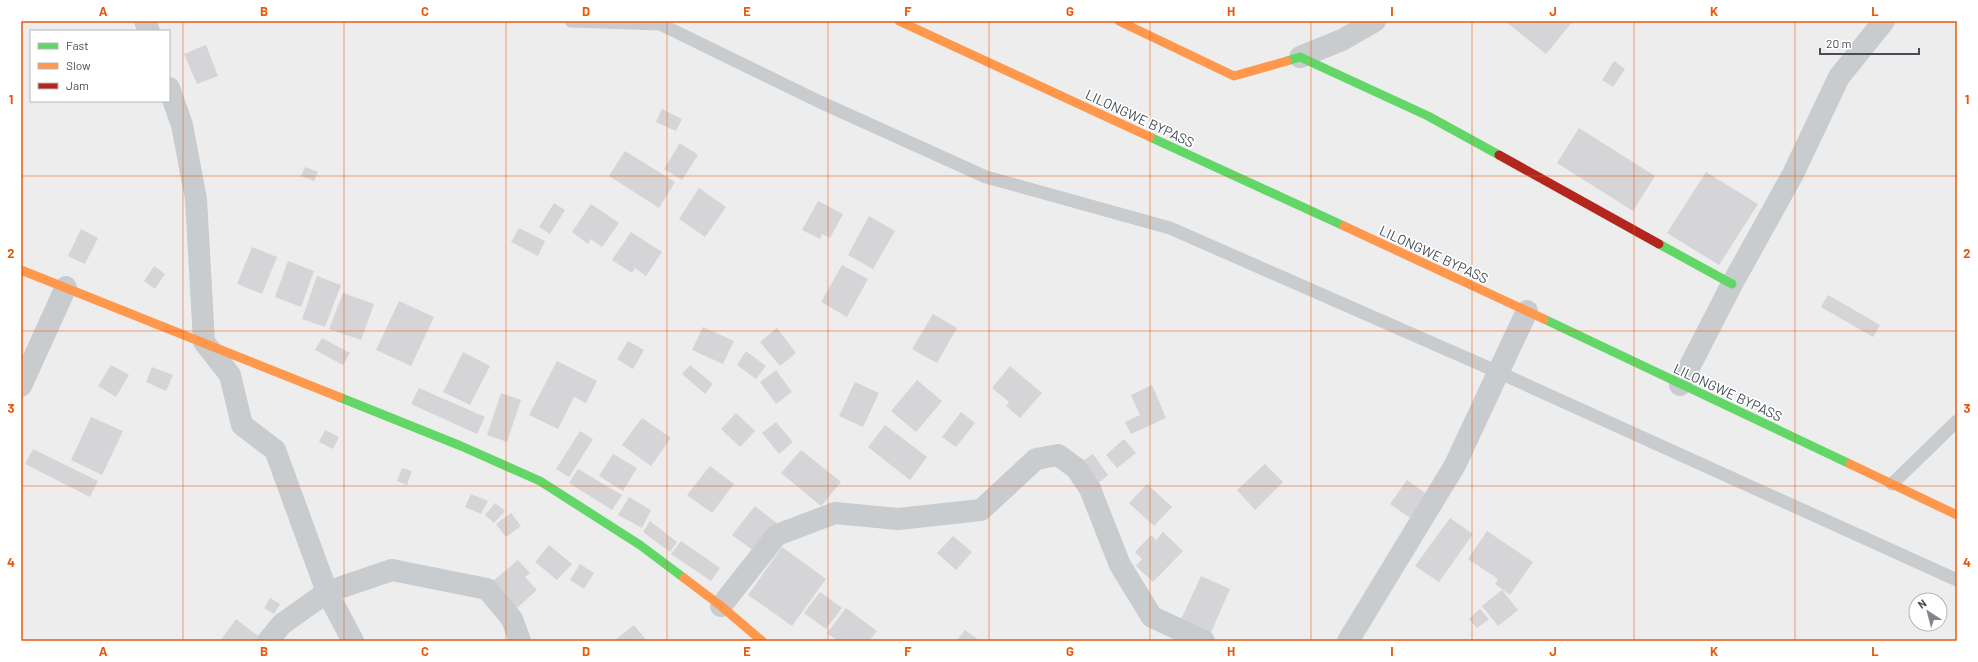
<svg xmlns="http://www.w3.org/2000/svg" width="1978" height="662" viewBox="0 0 1978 662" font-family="Barlow,sans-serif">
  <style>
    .building { fill: #d5d5d7 }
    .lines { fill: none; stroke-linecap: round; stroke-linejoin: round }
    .lane { stroke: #c9ccce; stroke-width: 13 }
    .street { stroke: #c9ccce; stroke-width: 22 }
    .fast { stroke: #63d668; stroke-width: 9 }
    .slow { stroke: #ff974d; stroke-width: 9 }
    .jam { stroke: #b3261e; stroke-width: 9 }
    .grid { fill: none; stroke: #e8590c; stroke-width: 1; stroke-opacity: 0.55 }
    .labels { text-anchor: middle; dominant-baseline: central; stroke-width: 3.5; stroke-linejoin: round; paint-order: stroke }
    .street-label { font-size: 14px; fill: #454e58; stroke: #fff }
    .neatline { fill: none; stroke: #e8590c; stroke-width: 1.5 }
    .grid-label { font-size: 13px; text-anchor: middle; font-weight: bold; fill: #e8590c }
  </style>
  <rect width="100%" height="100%" fill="#eeeded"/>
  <g class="building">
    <path d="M1505,21h68l-27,33z"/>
    <path d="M206,45l12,31 -21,8 -13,-30z"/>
    <path d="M1614,61l11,8 -12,18 -11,-7z"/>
    <path d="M662,109l20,10 -6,12 -20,-9z"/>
    <path d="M1579,128l76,48 -22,35 -76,-48z"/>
    <path d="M680,143l18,12 -16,25 -18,-11z"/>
    <path d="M625,151l50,31 -16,26 -50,-32z"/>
    <path d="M305,167l13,5 -4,9 -13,-5z"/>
    <path d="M1706,172l52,32 -39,61 -52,-32z"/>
    <path d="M699,188l27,19 -21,30 -26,-18z"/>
    <path d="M818,201l25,13 -13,24 -8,-4 -2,5 -18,-9z"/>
    <path d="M554,203l11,7 -15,24 -11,-7z"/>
    <path d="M591,204l28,19 -17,24 -11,-8 -3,5 -16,-12z"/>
    <path d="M869,216l26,15 -22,38 -25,-14z"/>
    <path d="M519,228l26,13 -7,15 -27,-14z"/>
    <path d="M81,229l17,9 -13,26 -17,-8z"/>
    <path d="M631,232l31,20 -16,24 -11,-8 -3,5 -20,-13z"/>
    <path d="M252,247l25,10 -15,37 -25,-10z"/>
    <path d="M288,261l26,10 -13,36 -26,-10z"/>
    <path d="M842,265l26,14 -21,38 -26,-15z"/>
    <path d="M154,266l11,8 -10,15 -11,-8z"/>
    <path d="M317,276l24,9 -16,42 -23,-8z"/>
    <path d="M343,293l31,11 -13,36 -32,-11z"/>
    <path d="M1828,295l52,30 -7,12 -52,-30z"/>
    <path d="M399,301l35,16 -23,49 -35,-16z"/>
    <path d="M933,314l24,14 -20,35 -25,-14z"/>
    <path d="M703,327l31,14 -11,23 -31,-14z"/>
    <path d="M777,328l19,25 -16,13 -20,-24z"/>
    <path d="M322,338l28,15 -7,12 -28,-15z"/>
    <path d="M628,341l16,9 -11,19 -16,-10z"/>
    <path d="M746,351l20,15 -10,13 -19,-14z"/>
    <path d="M463,352l27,14 -20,39 -27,-13z"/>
    <path d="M557,361l40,20 -11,22 -12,-6 -16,32 -29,-14z"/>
    <path d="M111,365l18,10 -13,22 -18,-11z"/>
    <path d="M690,365l23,19 -8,10 -23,-20z"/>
    <path d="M1010,366l32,27 -22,25 -14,-12 3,-4 -17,-14z"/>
    <path d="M152,367l21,8 -7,16 -20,-9z"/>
    <path d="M776,370l16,22 -16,12 -16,-22z"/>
    <path d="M917,380l25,21 -26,31 -25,-21z"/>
    <path d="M855,382l24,11 -16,34 -24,-11z"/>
    <path d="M1152,385l14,33 -35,16 -6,-12 15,-7 -9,-20z"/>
    <path d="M419,388l66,29 -8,17 -66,-30z"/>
    <path d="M501,393l20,7 -14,42 -20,-7z"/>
    <path d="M961,412l14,11 -19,24 -14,-10z"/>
    <path d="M736,413l19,18 -15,16 -19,-18z"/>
    <path d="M91,417l32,14 -21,44 -31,-15z"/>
    <path d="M642,418l29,20 -20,28 -29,-21z"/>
    <path d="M776,422l17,20 -14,12 -17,-21z"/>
    <path d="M885,425l42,32 -17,23 -42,-33z"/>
    <path d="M325,430l14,7 -6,12 -14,-7z"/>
    <path d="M580,431l13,8 -24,38 -13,-8z"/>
    <path d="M1124,439l12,14 -19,15 -11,-13z"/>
    <path d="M33,449l65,32 -8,16 -65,-33z"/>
    <path d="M801,450l40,32 -20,24 -40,-33z"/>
    <path d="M613,454l24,14 -14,23 -24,-15z"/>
    <path d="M1093,454l15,21 -12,10 -16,-22z"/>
    <path d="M1265,464l18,18 -28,28 -18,-20z"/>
    <path d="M710,466l24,18 -22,29 -25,-18z"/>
    <path d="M402,468l10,3 -5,14 -10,-4z"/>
    <path d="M578,469l44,26 -10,15 -43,-27z"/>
    <path d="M1407,480l22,16 -16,24 -23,-16z"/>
    <path d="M1147,484l25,23 -18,19 -25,-23z"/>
    <path d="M471,494l17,7 -7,13 -16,-7z"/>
    <path d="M629,497l22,13 -9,18 -24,-13z"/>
    <path d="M495,503l10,8 -11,12 -9,-8z"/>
    <path d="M755,506l22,17 -23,28 -22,-16z"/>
    <path d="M511,513l10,13 -15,11 -10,-13z"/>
    <path d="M1450,518l23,16 -34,48 -24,-16z"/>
    <path d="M650,521l27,21 -7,10 -27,-20z"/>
    <path d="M1487,531l46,31 -23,33 -15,-11 3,-5 -30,-20z"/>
    <path d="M1163,532l20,19 -30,31 -17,-16 6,-7 -7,-7 16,-17 5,5z"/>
    <path d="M953,536l19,16 -16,18 -19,-17z"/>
    <path d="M681,541l39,27 -9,13 -40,-27z"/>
    <path d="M549,545l23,19 -15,16 -22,-18z"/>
    <path d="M782,547l44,32 -34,47 -44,-31z"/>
    <path d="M518,560l12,13 -5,4 12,13 -20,18 -24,-27z"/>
    <path d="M580,564l14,9 -10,16 -14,-9z"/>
    <path d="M1201,576l29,13 -21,48 -30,-13z"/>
    <path d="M1502,590l16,20 -20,16 -16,-20z"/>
    <path d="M820,592l22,16 -16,21 -22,-16z"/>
    <path d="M270,598l10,6 -6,10 -10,-6z"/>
    <path d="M846,608l31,23 -8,10h-31l-11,-8z"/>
    <path d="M1480,609l9,10 -12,9 -8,-9z"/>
    <path d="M236,619l25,19 -2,3h-39z"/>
    <path d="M634,625l13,16h-33z"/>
    <path d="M965,630l15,11h-24z"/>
  </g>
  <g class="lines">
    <g class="lane">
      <path d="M571,21l89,3 160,78 166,75 184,51 328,144 459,208"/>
      <path d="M1892,484l65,-63"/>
    </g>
    <g class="street">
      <path d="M145,21l4,10"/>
      <path d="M1300,57l42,-17 33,-19"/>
      <path d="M169,88l13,37 14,74 8,143 26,33 12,50 33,25 52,142 26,49"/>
      <path d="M1680,385l52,-101 61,-110 46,-97 45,-56"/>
      <path d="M21,386l45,-99"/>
      <path d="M721,606l56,-71 58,-22 63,6 83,-9 55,-51 22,-4 18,13 14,21 30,76 32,52 52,24"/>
      <path d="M268,641l14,-17 45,-32 65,-22 95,19 25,30 8,22"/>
      <path d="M1348,641l107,-176 72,-154"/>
    </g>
    <g class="fast">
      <path d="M1287,61l13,-4 128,59 71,39"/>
      <path d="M1150,137l194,89"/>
      <path d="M1659,244l73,40"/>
      <path d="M1544,319l306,145"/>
      <path d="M339,397l122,49 79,35 100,64 44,33"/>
    </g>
    <g class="slow">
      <path d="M899,21l251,116"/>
      <path d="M1119,21l115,55 53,-15"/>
      <path d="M1344,226l200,93"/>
      <path d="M21,270l318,127"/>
      <path d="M1850,464l107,51"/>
      <path d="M684,578l37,28 41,35"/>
    </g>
    <path class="jam" d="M1499,155l160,89"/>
  </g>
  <path class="grid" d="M183,21v620M344,21v620M506,21v620M667,21v620M828,21v620M989,21v620M1150,21v620M1311,21v620M1472,21v620M1634,21v620M1795,21v620M21,176h1936M21,331h1936M21,486h1936"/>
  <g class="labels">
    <g class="street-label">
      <text transform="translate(1140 118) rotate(25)">LILONGWE BYPASS</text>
      <text transform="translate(1434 254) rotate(25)">LILONGWE BYPASS</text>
      <text transform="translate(1728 392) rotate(25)">LILONGWE BYPASS</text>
    </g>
  </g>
  <rect width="1978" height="662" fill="none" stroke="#ffffff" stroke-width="44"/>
  <rect x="30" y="30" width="140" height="72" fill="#ffffff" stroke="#b5b8bc"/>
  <rect x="38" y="43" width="20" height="6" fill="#63d668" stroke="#b5b8bc"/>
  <text x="66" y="50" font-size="12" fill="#454e58">Fast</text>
  <rect x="38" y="63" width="20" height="6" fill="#ff974d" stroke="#b5b8bc"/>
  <text x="66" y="70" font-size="12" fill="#454e58">Slow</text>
  <rect x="38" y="83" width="20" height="6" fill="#b3261e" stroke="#b5b8bc"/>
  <text x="66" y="90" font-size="12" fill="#454e58">Jam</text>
  <g transform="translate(1928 612) rotate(324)"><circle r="19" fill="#ffffff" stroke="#b5b8bc"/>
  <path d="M0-3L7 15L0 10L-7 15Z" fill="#80868c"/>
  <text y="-6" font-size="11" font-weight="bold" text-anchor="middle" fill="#454e58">N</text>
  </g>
  <path d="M1820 48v6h99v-6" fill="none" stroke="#454e58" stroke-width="2"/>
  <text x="1826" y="48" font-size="12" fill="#454e58" stroke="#ffffff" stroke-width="3" paint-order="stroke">20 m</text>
  <rect x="22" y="22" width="1934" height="618" class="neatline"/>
  <g class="grid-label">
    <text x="103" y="16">A</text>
    <text x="264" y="16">B</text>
    <text x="425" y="16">C</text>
    <text x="586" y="16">D</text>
    <text x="747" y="16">E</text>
    <text x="908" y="16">F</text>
    <text x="1070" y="16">G</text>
    <text x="1231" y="16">H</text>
    <text x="1392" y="16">I</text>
    <text x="1553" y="16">J</text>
    <text x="1714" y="16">K</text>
    <text x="1875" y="16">L</text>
    <text x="11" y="104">1</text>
    <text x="1967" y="104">1</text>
    <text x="11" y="258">2</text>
    <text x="1967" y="258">2</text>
    <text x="11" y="413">3</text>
    <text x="1967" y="413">3</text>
    <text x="11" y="567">4</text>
    <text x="1967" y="567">4</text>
    <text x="103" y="656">A</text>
    <text x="264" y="656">B</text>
    <text x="425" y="656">C</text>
    <text x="586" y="656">D</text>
    <text x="747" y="656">E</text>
    <text x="908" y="656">F</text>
    <text x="1070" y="656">G</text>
    <text x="1231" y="656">H</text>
    <text x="1392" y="656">I</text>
    <text x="1553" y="656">J</text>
    <text x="1714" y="656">K</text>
    <text x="1875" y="656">L</text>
  </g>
</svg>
